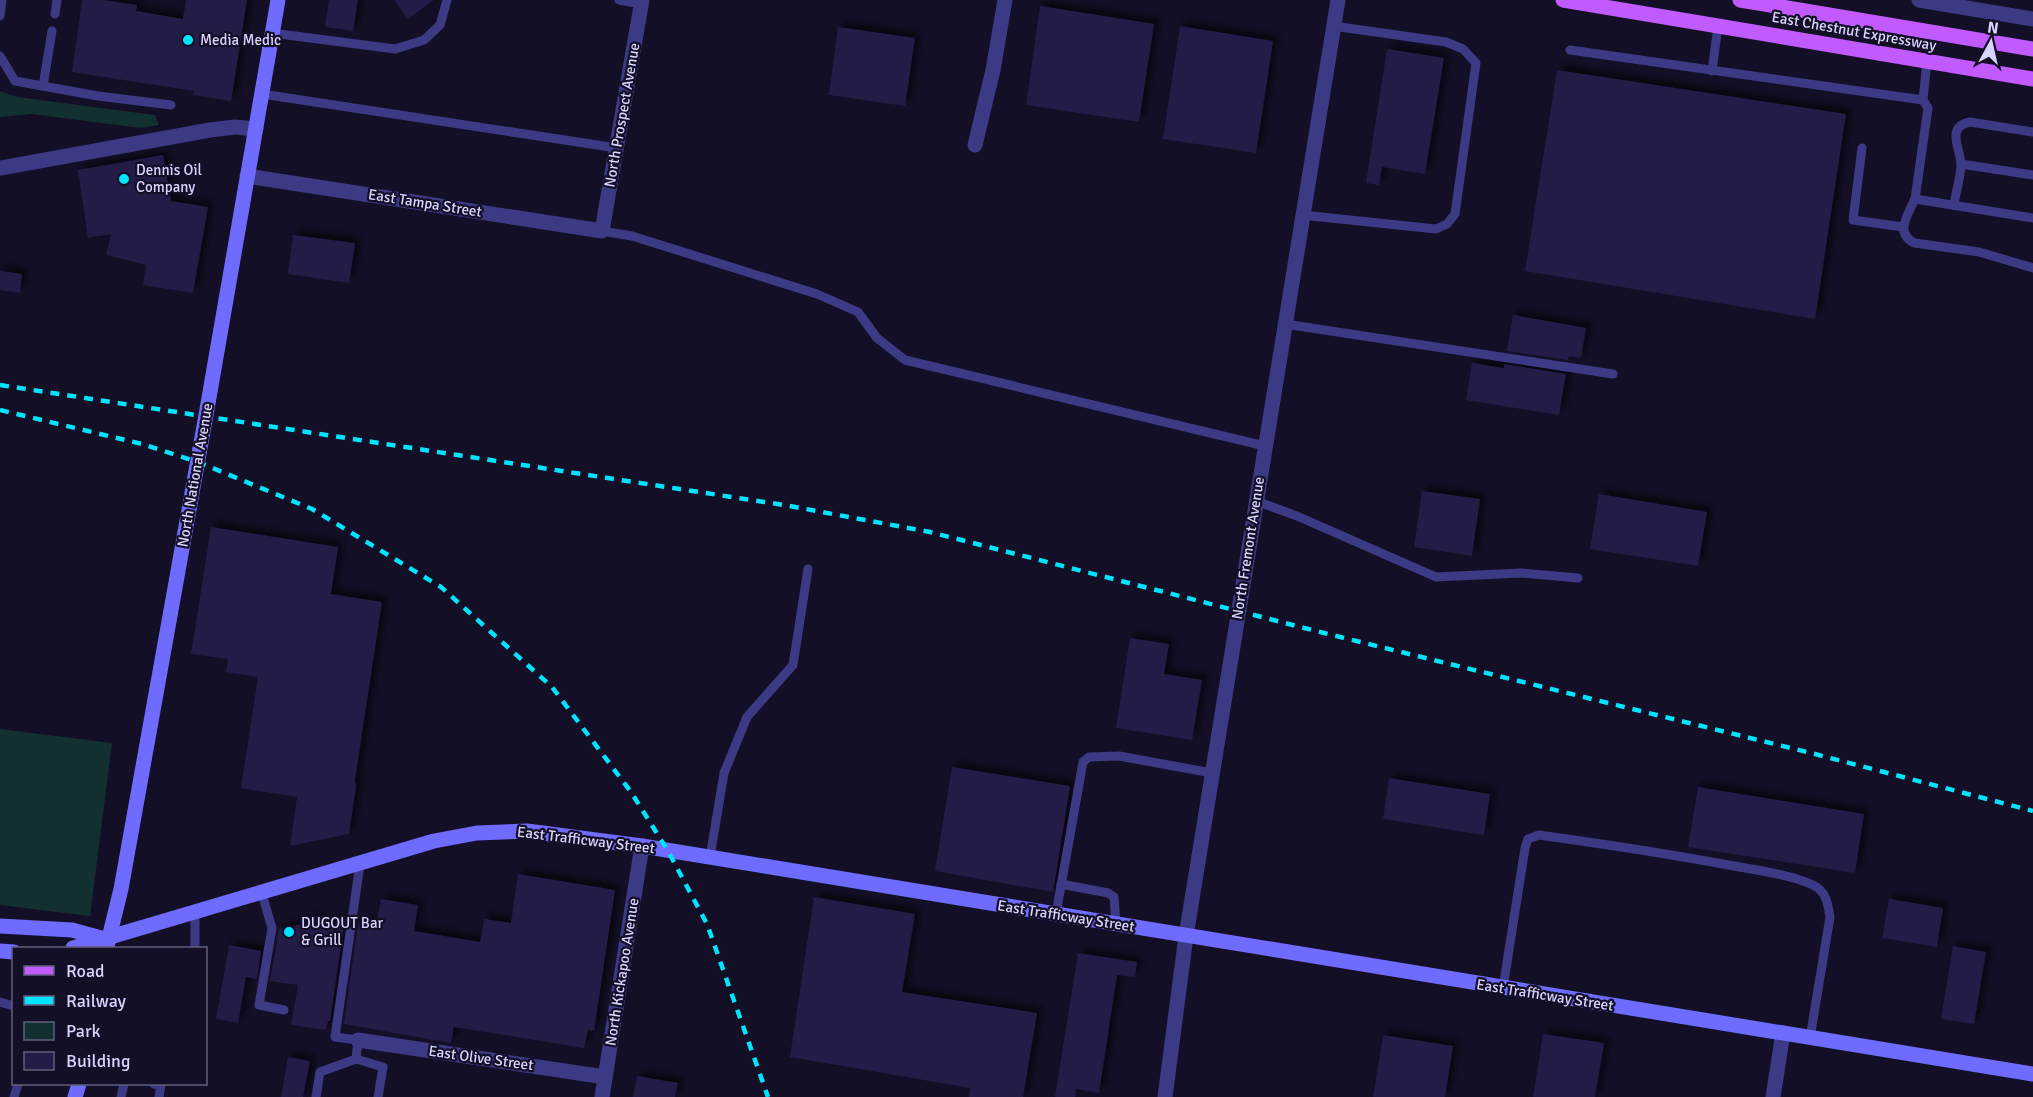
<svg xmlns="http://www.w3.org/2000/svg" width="2033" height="1097" viewBox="0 0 2033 1097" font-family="Signika,sans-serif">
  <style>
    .green { fill: #12302f }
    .building { fill: #241b47; filter: url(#shadow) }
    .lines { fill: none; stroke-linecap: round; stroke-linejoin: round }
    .service { stroke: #3d3a85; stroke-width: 9 }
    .minor { stroke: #3d3a85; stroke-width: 15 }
    .tertiary { stroke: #3d3a85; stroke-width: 15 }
    .secondary { stroke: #6f6bff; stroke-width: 15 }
    .primary { stroke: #c25bff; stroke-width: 15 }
    .rail { stroke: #00e5ff; stroke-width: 4.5; stroke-dasharray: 9 8; stroke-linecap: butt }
    .poi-dot { fill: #00e5ff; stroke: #130f26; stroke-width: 2 }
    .labels { text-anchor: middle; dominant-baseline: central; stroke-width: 4.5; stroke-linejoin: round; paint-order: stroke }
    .street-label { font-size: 15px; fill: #d9d4ff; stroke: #130f26 }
    .poi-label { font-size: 15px; fill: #d9d4ff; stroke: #130f26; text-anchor: start }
  </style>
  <defs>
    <filter id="shadow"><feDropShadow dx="5.5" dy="-5.5" stdDeviation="3" flood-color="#0009"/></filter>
  </defs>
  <rect width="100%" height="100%" fill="#130f26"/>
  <g class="green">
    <path d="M0,91l17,6 138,18 4,10 -18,3 -110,-14 -31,3z"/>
    <path d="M0,729l112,14 -22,173 -90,-11z"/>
  </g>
  <g class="building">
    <path d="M82,0h21l34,5 -1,6 47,8 3,-19h61l-16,101 -38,-6 1,-4 -122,-19z"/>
    <path d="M329,0h29l-5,31 -28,-4z"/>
    <path d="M394,0h40l-26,19z"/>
    <path d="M1040,6l114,18 -15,98 -113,-17z"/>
    <path d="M1180,26l93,15 -17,112 -93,-14z"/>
    <path d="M838,27l77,11 -10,68 -76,-11z"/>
    <path d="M1387,49l57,9 -19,116 -43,-7 -3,18 -13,-2z"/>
    <path d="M1557,70l289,44 -31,205 -290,-48z"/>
    <path d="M163,155l8,46 37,6 -15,86 -50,-8 3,-20 -40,-10 5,-21 -23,4 -10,-68z"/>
    <path d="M293,235l62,8 -6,40 -61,-9z"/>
    <path d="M0,271l22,3 -2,19 -20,-3z"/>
    <path d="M1513,315l73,13 -5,30 -12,-2 -1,4 -61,-9z"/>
    <path d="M1472,363l32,5v-4l62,10 -7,41 -93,-15z"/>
    <path d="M1422,491l58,8 -8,57 -58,-9z"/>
    <path d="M1599,494l108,18 -9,54 -108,-17z"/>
    <path d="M211,527l127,20 -7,47 51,8 -27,178 1,6 -7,48 -59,12 7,-49 -56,-9 17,-111 -32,-5 2,-13 -37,-5z"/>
    <path d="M1130,638l39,6 -5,30 38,6 -10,60 -76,-12z"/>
    <path d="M952,767l118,19 -17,106 -118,-21z"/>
    <path d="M1389,778l101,16 -6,41 -101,-16z"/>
    <path d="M1698,787l166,27 -9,59 -167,-26z"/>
    <path d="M518,874l97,16 -21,141 -6,-1 -4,18 -130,-21 -3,16 -107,-19 14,-100 18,1 5,-26 37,6 -4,26 66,11 4,-23 27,4z"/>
    <path d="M814,897l101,17 -13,78 135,21 -14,84h-54l1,-9 -180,-31z"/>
    <path d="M1889,899l54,9 -6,39 -55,-9z"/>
    <path d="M308,919l36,6 -14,96h-2l-2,9 -35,-5 7,-40 -28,-4 9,-52 29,-6z"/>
    <path d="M229,945l32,6 -4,28 -11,-2 -8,46 -22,-4z"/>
    <path d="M1953,946l33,6 -12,72 -33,-5z"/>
    <path d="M1078,953l59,9 -2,15 -18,-2 -18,118 -23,-4 -1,8h-20z"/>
    <path d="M1543,1034l61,9 -9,54h-62z"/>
    <path d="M1383,1035l70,11 -8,51h-72z"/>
    <path d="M288,1057l22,4 -7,36h-22z"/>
    <path d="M637,1076l41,7 -3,14h-42z"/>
  </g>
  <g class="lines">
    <g class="service">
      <path d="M619,0l22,4"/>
      <path d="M55,14l2,-14"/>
      <path d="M0,16l2,-16"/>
      <path d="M272,33l123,16 29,-9 16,-15 7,-25"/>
      <path d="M1570,50l353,50"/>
      <path d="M0,56l15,25 83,15 73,9"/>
      <path d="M1927,61l-4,39 5,8 -13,91 118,19"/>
      <path d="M1712,71l6,-45"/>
      <path d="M43,86l9,-55"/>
      <path d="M262,94l355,54"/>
      <path d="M1862,148l-9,72 50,7"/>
      <path d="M1961,164l72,11"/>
      <path d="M1915,199c-7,15 -21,35 0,44l64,9 54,16"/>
      <path d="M1954,205c2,-13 6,-26 7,-39 1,-15 -17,-39 9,-44l63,10"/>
      <path d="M1302,215l134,14 11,-5 8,-10 21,-151 -13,-14 -17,-7 -113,-16"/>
      <path d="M602,231l30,5 185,58 41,18 19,26 28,22 360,86"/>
      <path d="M1285,324l328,50"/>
      <path d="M1256,501l41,15 139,61 85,-4 57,5"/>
      <path d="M710,857l14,-84 23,-56 46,-52 15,-96"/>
      <path d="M1061,884l47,9 6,4 2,27"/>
      <path d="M262,894l10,34 -13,77 25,5"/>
      <path d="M1056,914l27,-152 6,-5 30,-1 93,17"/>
      <path d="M195,948v-34"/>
      <path d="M1503,988l22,-140 3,-9 11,-4c65,9 130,19 195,31 22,4 65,10 84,22 9,7 10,18 12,29l-20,121"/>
      <path d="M0,1002l14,4"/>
      <path d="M356,1059l2,-19 -23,-3 25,-173"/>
      <path d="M154,1084l7,1 -2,12"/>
      <path d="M14,1097l4,-13"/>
      <path d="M121,1097l3,-13"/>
      <path d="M316,1097l4,-25 36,-13 27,8 -5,30"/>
    </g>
    <g class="minor">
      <path d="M1919,0l114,19"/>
      <path d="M975,145l18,-75 12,-70"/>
      <path d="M0,168l210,-38 25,-3 21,2"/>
      <path d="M247,176l355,55 40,-231"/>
      <path d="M358,1040l247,37"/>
      <path d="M602,1097l40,-251"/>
      <path d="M1773,1097l10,-64"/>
    </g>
    <path class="tertiary" d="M1165,1097l21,-161 152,-936"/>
    <g class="secondary">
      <path d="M0,926l72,4 33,9"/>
      <path d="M107,946l14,-57 85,-474 72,-415"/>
      <path d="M73,948l361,-107 43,-8 50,-2 115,15 1391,228"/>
      <path d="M0,951l14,1"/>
      <path d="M75,1097l4,-13"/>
    </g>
    <g class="primary">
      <path d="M1563,0l470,79"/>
      <path d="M1740,0l293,49"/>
    </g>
    <g class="rail">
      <path d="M0,385l784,120 146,27 394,101 487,120 222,58"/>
      <path d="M0,410l142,34 56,18 114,47 129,78 111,100 79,105 37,59 39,73 61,173"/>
    </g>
  </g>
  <g class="poi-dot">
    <circle cx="188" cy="40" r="6"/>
    <circle cx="124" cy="179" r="6"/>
    <circle cx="289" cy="932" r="6"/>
  </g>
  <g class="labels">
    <g class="street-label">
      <text transform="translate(1854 31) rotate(10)">East Chestnut Expressway</text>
      <text transform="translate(622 115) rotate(-80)">North Prospect Avenue</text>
      <text transform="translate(425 203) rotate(9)">East Tampa Street</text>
      <text transform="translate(195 475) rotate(-80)">North National Avenue</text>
      <text transform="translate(1248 548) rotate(-81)">North Fremont Avenue</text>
      <text transform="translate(586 840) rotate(7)">East Trafficway Street</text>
      <text transform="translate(1066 916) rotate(9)">East Trafficway Street</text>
      <text transform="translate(622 972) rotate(-81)">North Kickapoo Avenue</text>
      <text transform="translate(1545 995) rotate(9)">East Trafficway Street</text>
      <text transform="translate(481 1058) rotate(8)">East Olive Street</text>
    </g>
    <g class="poi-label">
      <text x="200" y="40">Media Medic</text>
      <text x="136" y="170">Dennis Oil<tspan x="136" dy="17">Company</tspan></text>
      <text x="301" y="923">DUGOUT Bar<tspan x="301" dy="17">&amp; Grill</tspan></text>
    </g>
  </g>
  <rect x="12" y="947" width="195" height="138" fill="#130f26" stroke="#625e7d" stroke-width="1.5"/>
  <rect x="24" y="966" width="30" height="9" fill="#c25bff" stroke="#625e7d" stroke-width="1.5"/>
  <text x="66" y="977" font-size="18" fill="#d9d4ff">Road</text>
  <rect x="24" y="996" width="30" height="9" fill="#00e5ff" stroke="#625e7d" stroke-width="1.5"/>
  <text x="66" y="1007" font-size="18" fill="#d9d4ff">Railway</text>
  <rect x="24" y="1022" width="30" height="18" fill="#12302f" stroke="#625e7d" stroke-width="1.5"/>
  <text x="66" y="1037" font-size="18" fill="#d9d4ff">Park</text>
  <rect x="24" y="1052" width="30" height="18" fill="#241b47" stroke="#625e7d" stroke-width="1.5"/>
  <text x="66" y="1067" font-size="18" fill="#d9d4ff">Building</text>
  <g transform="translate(1991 42) rotate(8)" stroke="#130f26" stroke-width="4.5" paint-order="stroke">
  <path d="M0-4.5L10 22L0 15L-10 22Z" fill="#d9d4ff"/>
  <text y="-9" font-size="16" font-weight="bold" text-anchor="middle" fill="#d9d4ff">N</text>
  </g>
</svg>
